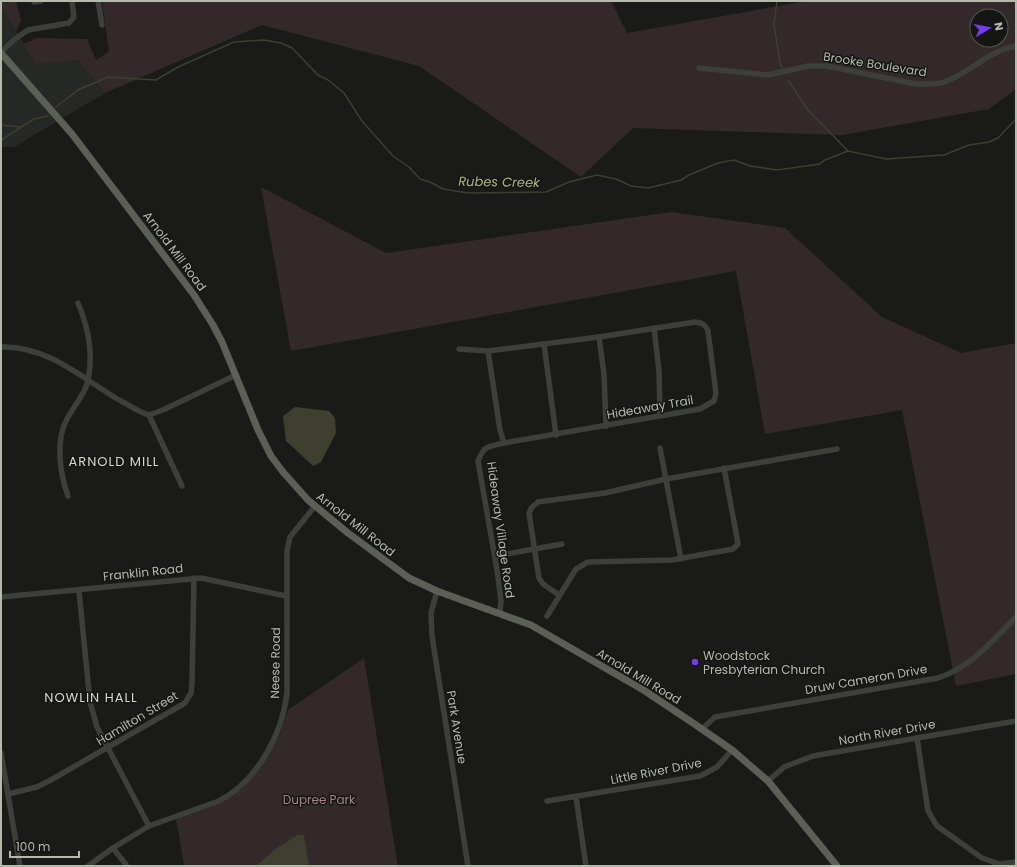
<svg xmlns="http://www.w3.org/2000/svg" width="1017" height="867" viewBox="0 0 1017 867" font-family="Poppins,sans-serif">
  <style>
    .built { fill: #262825 }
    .green { fill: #33292b; fill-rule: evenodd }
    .water { fill: #3e3f2f }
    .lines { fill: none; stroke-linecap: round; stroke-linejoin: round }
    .stream { stroke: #3e3f2f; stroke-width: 1.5 }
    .minor { stroke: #3d403a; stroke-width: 5.5 }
    .major { stroke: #5b5f56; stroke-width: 7 }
    .poi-dot { fill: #763bf1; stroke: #151614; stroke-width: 1.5 }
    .labels { text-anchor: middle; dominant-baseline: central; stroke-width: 3; stroke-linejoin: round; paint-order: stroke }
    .street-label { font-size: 12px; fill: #b5bbab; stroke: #151614 }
    .poi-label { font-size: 12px; fill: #b5bbab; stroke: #151614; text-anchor: start }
    .park-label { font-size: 12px; fill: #a5838c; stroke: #151614 }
    .water-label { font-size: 13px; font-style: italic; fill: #afb583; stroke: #151614 }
    .neighbourhood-label { font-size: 13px; letter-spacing: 1px; fill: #d3d7cc; stroke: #151614 }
  </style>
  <rect width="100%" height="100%" fill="#1a1b19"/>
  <path class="built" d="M1,6l34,57 42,-3 28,33 -91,54h-13z"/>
  <g class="green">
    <path d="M1,1h15l5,19 -5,11 -15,-25z"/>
    <path d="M102,1h509l16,32 180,-32h209v88l-27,20 -147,26 -209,-7 -52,49 -162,-111 -157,-41 -157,68 -28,-33 -42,4 -12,-20 14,-6 50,1 9,21 13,-8zM977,16h24v24h-24z"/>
    <path d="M261,187l125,66 285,-41 114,16 97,89 79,36 55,-10v331l-60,12 -54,-276 -137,24 -29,-163 -445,80z"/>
    <path d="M364,658l34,208h-214l-8,-48 43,-15 23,-14 16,-19 21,-35 9,-25z"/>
  </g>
  <g class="water">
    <path d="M295,407l34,4 6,7 1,15 -15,29 -8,4 -27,-25 -3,-25z"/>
    <path d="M298,835h6l5,31h-53l21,-18z"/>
  </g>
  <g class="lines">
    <g class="stream">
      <path d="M777,1l-3,23 6,39 2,4"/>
      <path d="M788,80l19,29 41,42"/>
      <path d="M56,107l22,-17 30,-13 48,3 22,-13 56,-25 30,-2 17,3 11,5 26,27 10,5 16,13 18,28 31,35 16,11 11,12 10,3 13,7 25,4 78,-1 23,-10 28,-7 19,4 15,7 17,2 33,-8 8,-5 29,-12 16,-3 16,6 27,4 43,-6 5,-4 23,-9 38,8 58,-4 25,-10 20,-3 9,-4 18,-19"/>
      <path d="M1,125l20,2"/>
      <path d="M1,140l33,-21 14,-3"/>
    </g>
    <g class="minor">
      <path d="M98,1l4,24"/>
      <path d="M34,2l7,-1"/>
      <path d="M1,52l14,-13 13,-9 41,-7 5,-6 -2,-16"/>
      <path d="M699,68l69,7 40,-9h19l89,18c10,0 19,1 28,-2 27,-9 41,-30 72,-36"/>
      <path d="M654,328l5,43 1,44"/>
      <path d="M599,337l5,37 2,52"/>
      <path d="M544,344l12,91"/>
      <path d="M1,347c45,-2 81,31 118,53 10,5 19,12 30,15l14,-5 73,-35"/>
      <path d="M459,349l29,2 111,-14 96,-15c7,1 10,2 13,9l8,62 -2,8 -14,8 -196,34c-16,4 -20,2 -26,18l19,109 4,31 -1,11"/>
      <path d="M488,351l12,79 4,13"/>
      <path d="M149,415l33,71"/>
      <path d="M660,448l21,111"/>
      <path d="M68,496c-8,-22 -13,-56 -1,-77 6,-12 16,-22 20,-35 7,-27 2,-55 -9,-81"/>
      <path d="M495,556l67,-12"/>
      <path d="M79,591l11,111 7,25 52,99"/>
      <path d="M437,591l-6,22 1,23 36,230"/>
      <path d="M559,595l-16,-11 -4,-6 -10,-65 3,-6 6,-5 67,-9 61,-14 171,-30"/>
      <path d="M1,597l200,-19 85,18"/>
      <path d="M547,616l29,-47 12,-7 84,-2 61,-11 5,-5 -1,-6 -13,-70"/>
      <path d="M702,729l13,-12 223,-39c35,-12 53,-36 78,-61"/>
      <path d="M917,738l11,73 9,15 45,32 17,6 17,-2"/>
      <path d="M1,753l19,113"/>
      <path d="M768,781l16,-14 29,-11 203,-35"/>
      <path d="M8,794l29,-7 12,-6 136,-78 6,-10 1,-10 2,-105"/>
      <path d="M576,797l10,69"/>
      <path d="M547,801l153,-25 17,-9 15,-17"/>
      <path d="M113,848l14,18"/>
      <path d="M88,866l25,-18 36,-22 70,-25c38,-20 63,-66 68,-108v-142l3,-14 25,-31"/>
    </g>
    <path class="major" d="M1,53l71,81 122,161 19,30 9,17 36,88 13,26 12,16 25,28 40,33 61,45 28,13 94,34 114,66 48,32 39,27 36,31 69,85"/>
  </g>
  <circle class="poi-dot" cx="695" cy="662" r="4"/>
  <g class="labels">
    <g class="street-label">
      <text transform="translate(875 64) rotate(9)">Brooke Boulevard</text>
      <text transform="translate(175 251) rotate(53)">Arnold Mill Road</text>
      <text transform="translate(650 407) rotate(-10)">Hideaway Trail</text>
      <text transform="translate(356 524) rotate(38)">Arnold Mill Road</text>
      <text transform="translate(501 530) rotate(82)">Hideaway Village Road</text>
      <text transform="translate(143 572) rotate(-6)">Franklin Road</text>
      <text transform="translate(275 663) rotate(-89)">Neese Road</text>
      <text transform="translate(639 676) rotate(31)">Arnold Mill Road</text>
      <text transform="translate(866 679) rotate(-10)">Druw Cameron Drive</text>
      <text transform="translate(137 718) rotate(-31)">Hamilton Street</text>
      <text transform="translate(457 727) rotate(81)">Park Avenue</text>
      <text transform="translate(887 732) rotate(-10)">North River Drive</text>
      <text transform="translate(656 771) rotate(-11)">Little River Drive</text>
    </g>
    <g class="poi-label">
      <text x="703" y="655">Woodstock<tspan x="703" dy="14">Presbyterian Church</tspan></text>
    </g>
    <g class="park-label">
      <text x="319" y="799">Dupree Park</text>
    </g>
    <g class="water-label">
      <text transform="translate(499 182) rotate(1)">Rubes Creek</text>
    </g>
    <g class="neighbourhood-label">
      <text x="114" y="461">ARNOLD MILL</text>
      <text x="91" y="697">NOWLIN HALL</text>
    </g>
  </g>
  <rect width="1017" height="867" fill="none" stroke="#b5bbab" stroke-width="4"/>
  <g transform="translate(989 28) rotate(80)"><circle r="19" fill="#151614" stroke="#555850"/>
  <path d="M0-3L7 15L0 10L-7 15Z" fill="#763bf1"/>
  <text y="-6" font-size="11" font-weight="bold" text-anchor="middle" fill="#b5bbab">N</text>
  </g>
  <path d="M10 851v6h69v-6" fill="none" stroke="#b5bbab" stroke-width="2"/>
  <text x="16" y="851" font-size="12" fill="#b5bbab" stroke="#151614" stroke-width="3" paint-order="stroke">100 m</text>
</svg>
